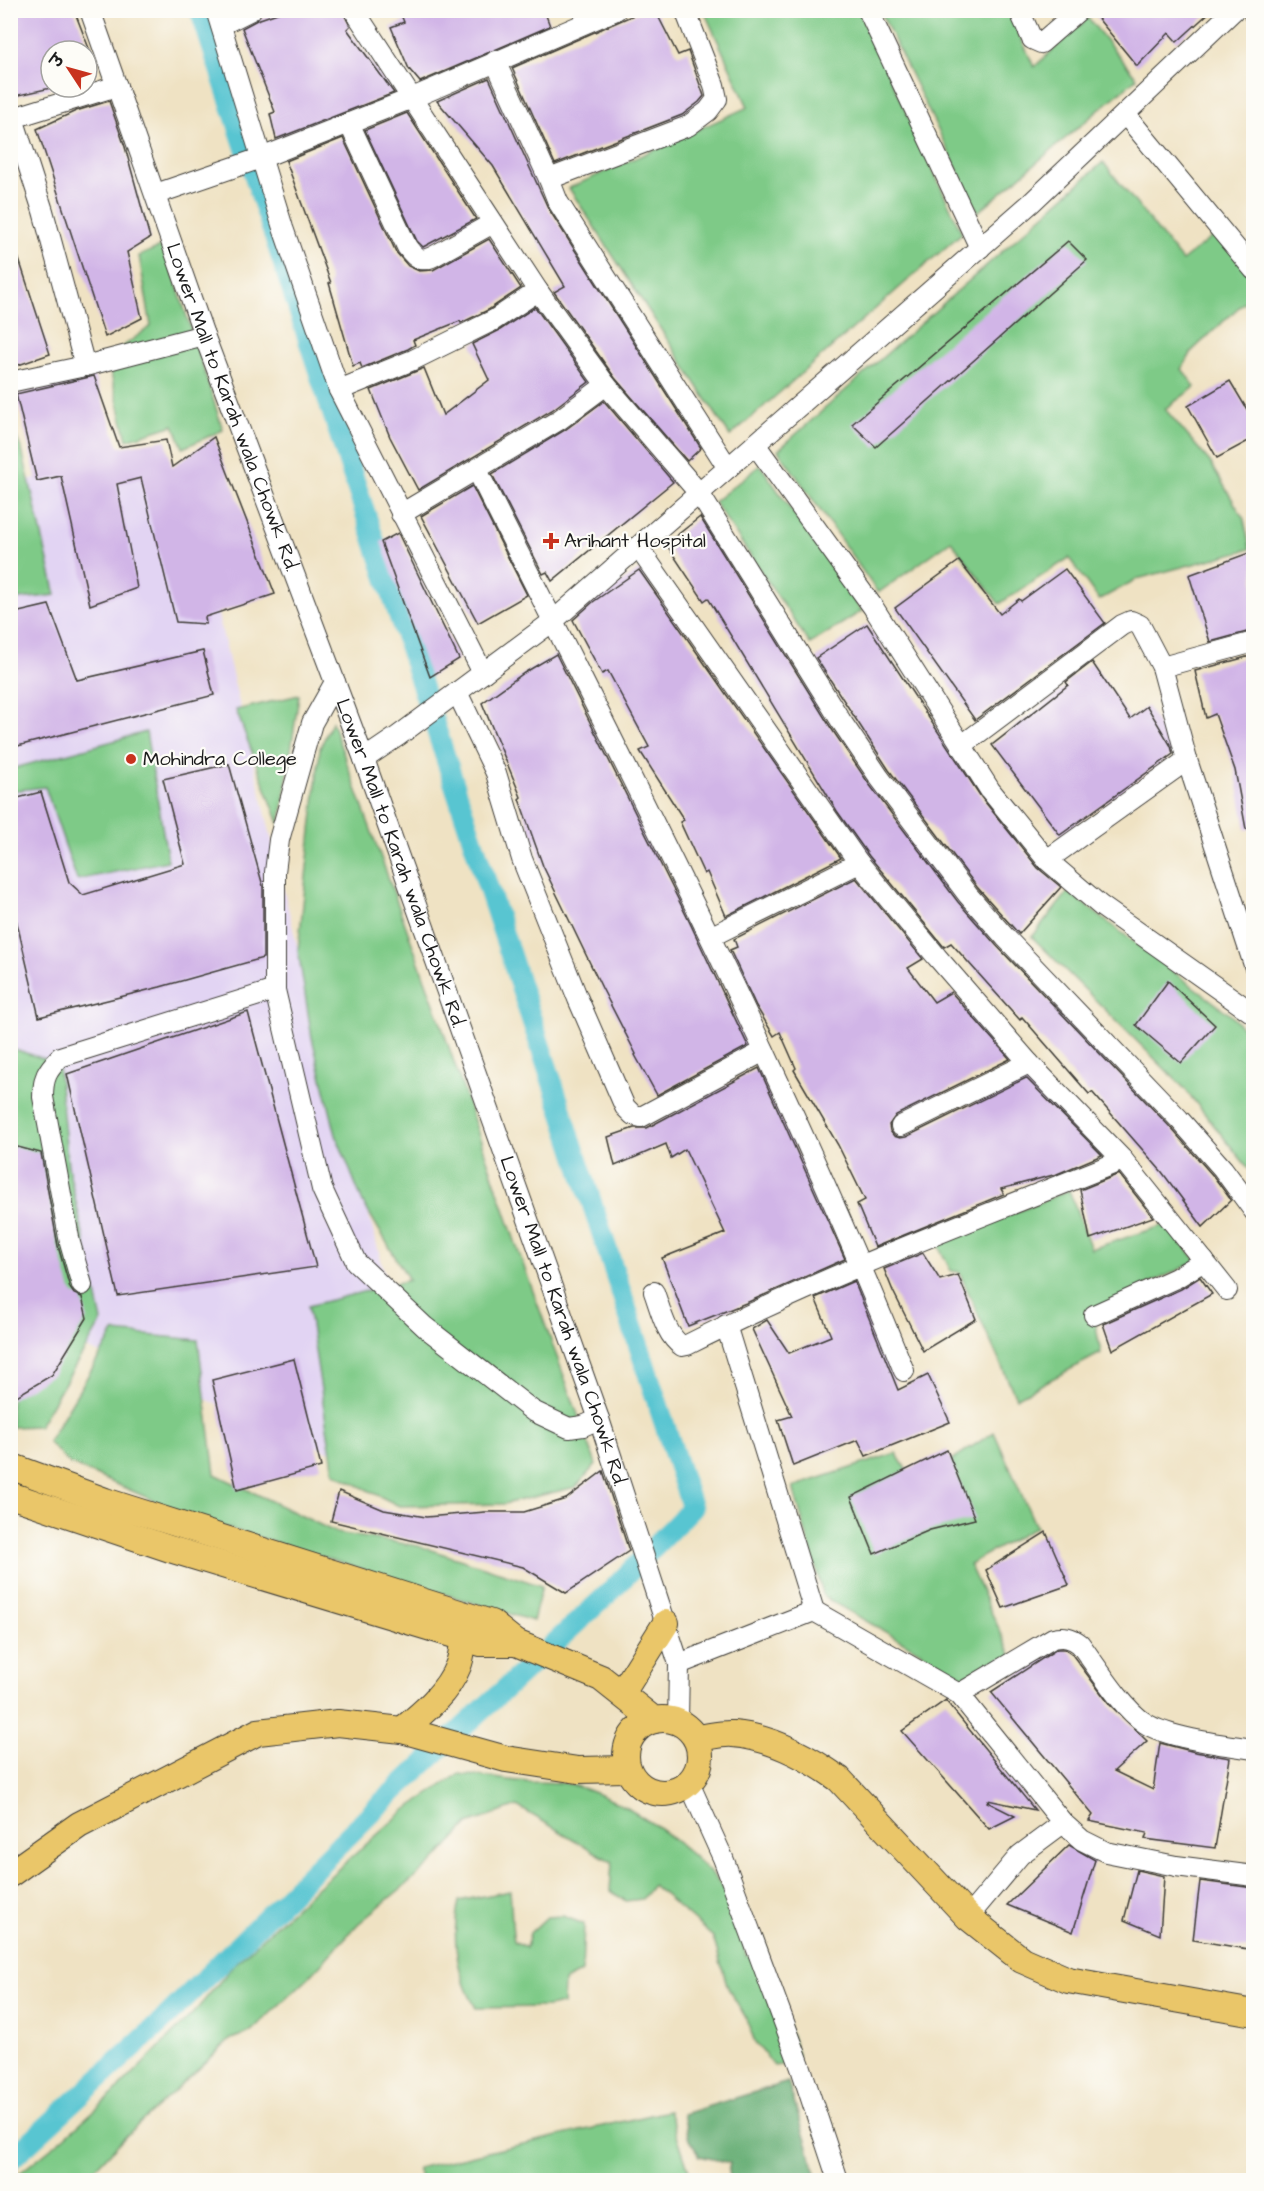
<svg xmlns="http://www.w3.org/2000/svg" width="1264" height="2191" viewBox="0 0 1264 2191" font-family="'Architects Daughter','Playpen Sans Deva',sans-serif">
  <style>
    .built { fill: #e2d4f3 }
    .green { fill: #7eca87; stroke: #4d7352; stroke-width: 1.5 }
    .forest { fill: #66ae74; stroke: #416548; stroke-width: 1.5 }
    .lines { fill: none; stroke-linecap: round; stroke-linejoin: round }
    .canal { stroke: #58c5d1; stroke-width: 21 }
    .building { fill: #d1b5e7 }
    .minor-casing { stroke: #3c3a35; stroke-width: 22 }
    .major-casing { stroke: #3c3a35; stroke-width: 28 }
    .minor { stroke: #fff; stroke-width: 20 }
    .major { stroke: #eac669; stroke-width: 26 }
    .poi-dot { fill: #c8321e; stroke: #fdfcf7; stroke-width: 2 }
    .labels { text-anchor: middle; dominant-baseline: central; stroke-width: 4.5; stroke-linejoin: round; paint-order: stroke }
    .street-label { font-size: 20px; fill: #1c1c1c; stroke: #fdfcf7 }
    .poi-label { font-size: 20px; fill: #1c1c1c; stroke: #fdfcf7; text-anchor: start }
  </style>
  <rect width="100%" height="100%" fill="#fdfcf7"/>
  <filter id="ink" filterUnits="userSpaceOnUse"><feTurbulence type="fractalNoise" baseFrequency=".0167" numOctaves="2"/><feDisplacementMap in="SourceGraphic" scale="12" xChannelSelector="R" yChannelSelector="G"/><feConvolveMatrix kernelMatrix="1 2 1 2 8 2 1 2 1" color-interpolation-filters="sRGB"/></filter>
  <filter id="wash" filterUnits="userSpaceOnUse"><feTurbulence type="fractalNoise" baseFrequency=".008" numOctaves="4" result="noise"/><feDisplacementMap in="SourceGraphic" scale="24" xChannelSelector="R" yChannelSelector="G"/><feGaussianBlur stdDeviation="1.35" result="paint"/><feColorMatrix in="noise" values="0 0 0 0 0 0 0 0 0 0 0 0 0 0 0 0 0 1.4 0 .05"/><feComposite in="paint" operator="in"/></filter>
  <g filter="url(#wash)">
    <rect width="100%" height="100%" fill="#efe2c3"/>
    <path class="built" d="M118,445l77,73 115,482 76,278 -7,195 -368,-157v-828z"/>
    <g class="green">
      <path d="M704,11h155l103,222 -232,203 -161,-248 179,-81z"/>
      <path d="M880,11h129l25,56 54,-49 49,60 -159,134z"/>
      <path d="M1103,162l79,99 44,-35 27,33v35l-60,56 -11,19 13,18 -30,22 45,53 34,57 6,30 -113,30 -38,21 -30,-42 -70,46 -48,-63 -73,52 -100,-143z"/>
      <path d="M164,245l59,185 -40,18 -9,-23 -47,15 -20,-82 44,-32 -12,-70z"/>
      <path d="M11,425l11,25 34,145 -45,5z"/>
      <path d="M760,465l102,146 -52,33 -96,-142z"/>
      <path d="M299,695l-19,131 -44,-116z"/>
      <path d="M332,722l107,296 79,232 78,214 -20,23 -72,17 -105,2 -65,-33 -26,-167 101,-26 -46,-77 -27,-68 -24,-97 -14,-88 22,-202z"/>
      <path d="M146,732l22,129 -91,19 -32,-93 -34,4v-22z"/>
      <path d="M1068,892l164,124 21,24v134l-69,-86 -152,-151z"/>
      <path d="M10,1048l48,15 10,103 34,155 -63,105 -28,1z"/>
      <path d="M1069,1190l22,59 76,-25 30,37 -104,50 8,42 -85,45 -57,-126 -8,-1 -13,-26z"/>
      <path d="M114,1332l84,8 17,134 122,59 82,13 123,40 -9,35 -341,-104 -122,-53 -22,-22z"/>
      <path d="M994,1432l42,95 -67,37 43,93 -46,21 -142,-81 -31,-110 103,-34 19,31z"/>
      <path d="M459,1774c23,2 46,6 69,8 14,1 31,-1 45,3 71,22 143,79 178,144l-11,3 6,24 19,-2 33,101 -11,9 -13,2 -19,-24 -10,-26 -17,-28 -15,-51 -60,-52 -11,14 -16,2 -16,-10 2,-29 -95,-56 -49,18 -36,39 -74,61 -50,54 -58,54 -19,7 -104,96 -43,45h-73l50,-40 53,-47 83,-84 35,-42 72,-68 100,-88z"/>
      <path d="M510,1891c2,17 1,33 4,50l12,7 4,-15 17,-16 16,-1 21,8 -2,48 -18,9 -1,23 -15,3 -72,1c-20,-34 -25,-69 -17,-107z"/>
      <path d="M669,2111l23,69h-271l-4,-12z"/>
    </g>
    <path class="forest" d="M788,2082l30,98h-88l-2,-8 2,-9 -30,-7 -11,-16 -6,-26z"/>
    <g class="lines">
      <path class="canal" d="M10,2160l151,-138 216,-215 235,-217 80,-82 -492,-1498"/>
    </g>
    <g id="blocks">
      <g class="building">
        <path d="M10,10h64l16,41h-39v37l-41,9z"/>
        <path d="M286,10h56l8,16 -3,3 47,64 -118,46 -6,-25 5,-2 -33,-84 15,-8z"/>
        <path d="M399,10h145l6,16 -130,56 -11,-13 -18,-42 13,-5z"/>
        <path d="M645,10h10l23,45 10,-4 16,45 -5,6 -17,13 -127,49 -43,-96z"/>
        <path d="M1091,10h121l-35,32 -8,-9 -32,33z"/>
        <path d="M489,78l59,130 153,240 -14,13 -72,-83 -61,-86 11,-6 -72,-120 -56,-65z"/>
        <path d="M109,101l16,46 25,91 -23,14 15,66 -37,19 -68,-208 39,-18z"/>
        <path d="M407,113l69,106 -53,28 -6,-6 -52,-111z"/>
        <path d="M343,138l53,114 12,14 11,5 14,-1 56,-31 32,49 -33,22 -27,13 -1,-2 -47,19 2,5 -7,4 -46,19 -2,-5 -7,3 -24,-83h2l-45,-122z"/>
        <path d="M1068,241l19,19 -211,187 -24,-23z"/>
        <path d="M10,244h4l36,110 -40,14z"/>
        <path d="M535,307l54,75 -37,28 -134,80 -28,-53 -19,-47 53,-22 19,47 46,-35 -17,-36 28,-14z"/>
        <path d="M94,376l25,71 47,-7 6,27 42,-30 61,157 -70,23 1,7 -30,-2 -35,-144 -24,6 20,104 -47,17 -29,-129 -24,5 -21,-87z"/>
        <path d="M1230,381l24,40v17l-37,20 -29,-52z"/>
        <path d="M604,401l69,81 -121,99 -5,-9 -4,2 -51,-100 73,-44z"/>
        <path d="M472,486l55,109 -49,28 -57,-107z"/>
        <path d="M700,517l131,211 38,56 89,118 38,43 174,182 44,50 17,23 -28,27 -41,-55 -70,-80 -3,2 -67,-77 -2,3 -69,-77 -7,4 -75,-91 -32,-45 -129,-213 -4,3 -38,-57z"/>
        <path d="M398,533l61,126 -29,18 -49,-135z"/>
        <path d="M1254,551v79l-44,12 -21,-67z"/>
        <path d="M959,561l41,53 19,-15 2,2 44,-32 40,54 -130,97 -80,-112z"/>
        <path d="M639,570l202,288 -115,58 -19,-44 -3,2 -24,-52 4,-2 -44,-69 9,-4 -41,-76 -6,3 -29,-54 20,-18z"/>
        <path d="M49,605l28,75 126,-29 11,44 -204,53v-134z"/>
        <path d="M867,624l114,173 57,71 23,19 -42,47 -42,-47 -88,-117 -73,-112z"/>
        <path d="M556,654l133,267 59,125 -91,49 -22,-40 1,-1 -34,-66 -59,-122 -24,-67 2,-2 -39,-94 42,-30z"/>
        <path d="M1254,655v174h-8l-11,-59 -20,-56 -9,4 -11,-47z"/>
        <path d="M1092,662l38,57 17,-13 24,40 2,8 -113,81 -68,-90 76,-60 -2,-3z"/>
        <path d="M229,764l34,122v72l-103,29 -121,30 -29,-124v-93l31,-8 28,90 14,13 102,-31 -22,-85z"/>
        <path d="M856,878l67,81 -15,9 26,34 17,-10 59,67 -114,56 -7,10 1,6 4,5 6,2 6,-1 120,-59 76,77 -45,19 -56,15 3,5 -129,53 -18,-43 8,-4 -27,-55 -44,-75 2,-2 -16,-36 -6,4 -18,-30 -26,-56 7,-3 -3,-8z"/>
        <path d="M1168,981l47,44 -34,38 -45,-38z"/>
        <path d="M248,1012l68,255 -198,29 -51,-222z"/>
        <path d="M759,1068l86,191 -99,44 -58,23 -26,-68 63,-25 -40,-84 -14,9 -5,-14 -51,22 -7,-29 26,-9h13z"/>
        <path d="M10,1145l31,8 17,93 12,42 4,6 8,3 5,21 -35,57 -42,25z"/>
        <path d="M1119,1174l34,43 -63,22 -10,-49z"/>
        <path d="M923,1253l17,27 18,-5 18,44 -53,32 -30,-60 -9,-22z"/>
        <path d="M1200,1277l12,17 -100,56 -9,-26 78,-35z"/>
        <path d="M854,1281l44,109 30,-15 22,47 -84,34 -8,-16 -65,26 -15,-46 14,-4 -40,-87 15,-9 22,33 42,-17 -16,-38z"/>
        <path d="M294,1359l27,108 -84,23 -25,-110z"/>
        <path d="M947,1450l28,69 -45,11 -56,24 -23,-57z"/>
        <path d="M603,1471l26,80 -63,42 -43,-26 -192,-46 8,-30 45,19 42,7 59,-5h39l42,-13z"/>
        <path d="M1046,1532l23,53 -66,23 -17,-38z"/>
        <path d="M1057,1649h8l6,4 39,52 37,36 -33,30 39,19 7,-47 35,9 35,6 -15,90 -70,-9 2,-6 -58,-12 4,-6 -102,-123z"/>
        <path d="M946,1700v1l89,109 -47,-10 -1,2 28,14 -26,13 -87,-98z"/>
        <path d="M1069,1845l26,15 -22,72 -66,-27z"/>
        <path d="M1137,1870l27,6 -4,59 -36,-15z"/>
        <path d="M1200,1881l54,7v62l-61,-10z"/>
      </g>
    </g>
  </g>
  <g filter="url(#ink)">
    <use href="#blocks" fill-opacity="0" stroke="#3c3a35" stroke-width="1.5"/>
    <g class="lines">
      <defs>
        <g id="minor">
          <path id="s1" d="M90,10l114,325 160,424 235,660 80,245 -1,58"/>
          <path d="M216,10l67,218 56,162 144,283"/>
          <path d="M354,10l184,281 68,94 93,108 142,228 38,56 89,118 37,42 174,182 44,50 31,42"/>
          <path d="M685,10l29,75 3,14 -9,12 -20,15 -139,53 9,23 170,266"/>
          <path d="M868,10l112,238"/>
          <path d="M1019,10l13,29 9,4 38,-33"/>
          <path d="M1253,10l1,4"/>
          <path d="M221,25l30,-15"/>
          <path d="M495,61l54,118"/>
          <path d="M1125,114l129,156"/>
          <path d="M349,123l58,124c9,12 13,16 27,9l59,-33"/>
          <path d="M156,194l105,-36 149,-59 206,-89"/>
          <path d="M85,366l-42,-155 -30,-93 104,-32"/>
          <path d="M10,382l75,-16 119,-31"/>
          <path d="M339,390l74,-30 81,-40 44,-29"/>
          <path d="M755,444l118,163 117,183 57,70 54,46 153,108"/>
          <path d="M477,470c149,297 303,592 427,901"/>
          <path d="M401,514l158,-94 47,-35"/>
          <path d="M638,547l221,316 78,94 92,106 -128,63"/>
          <path d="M1162,667l92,-25"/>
          <path d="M335,682l-23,41 -33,117 -4,32v118l47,199 34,73 69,65 108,84 36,17 14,-2 16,-7"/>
          <path d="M457,692l39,81 26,86 56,140 47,108 8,8 8,2 123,-66"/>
          <path d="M961,746l161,-121 9,-4 9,4 22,42 25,93 67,205"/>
          <path d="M364,759l34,-23 155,-115 478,-418 203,-193"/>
          <path d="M1047,860l140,-100"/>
          <path d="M712,936l147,-73"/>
          <path d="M1029,1063l94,97 104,130"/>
          <path d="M82,1285l-12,-42 -27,-146c0,-20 4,-26 17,-40l215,-67"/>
          <path d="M654,1292c6,16 12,44 28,54l5,-1c141,-71 289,-126 436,-185"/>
          <path d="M1094,1315l82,-37 28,-17"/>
          <path d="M726,1325l88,286"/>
          <path d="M679,1664l135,-53 145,83 104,129 19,17 24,12 70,14 78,10"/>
          <path d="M959,1694l94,-56c11,-2 18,-1 27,6 17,23 42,64 65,79 22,15 81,22 109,26"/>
          <path d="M689,1783l34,75 78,210 37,112"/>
          <path d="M968,1917l52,-62 43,-32"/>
        </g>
        <g id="major">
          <path d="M10,1466l95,35 386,122 25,20"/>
          <path d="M10,1495l160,54 311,94h35l85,35 53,42"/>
          <path d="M622,1693l44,-70"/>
          <circle cx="663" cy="1756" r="37"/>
          <path d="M402,1730c21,-17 46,-38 56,-64 4,-9 4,-20 6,-29"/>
          <path d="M696,1738c12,-1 25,-5 37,-4 39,3 75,23 106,45l129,138 54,43 46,20 186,33"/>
          <path d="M10,1874l69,-49 179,-93 80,-9 64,7 104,29 72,11 50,-1"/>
        </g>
      </defs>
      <use href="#minor" class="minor-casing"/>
      <use href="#major" class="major-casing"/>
      <use href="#minor" class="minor"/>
      <use href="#major" class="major"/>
    </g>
  </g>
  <g class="poi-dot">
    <path d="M548 532h6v6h6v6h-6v6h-6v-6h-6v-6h6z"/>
    <circle cx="131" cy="759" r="6"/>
  </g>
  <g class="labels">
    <g class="street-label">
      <text stroke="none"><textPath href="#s1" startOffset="422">Lower Mall to Karah wala Chowk Rd.</textPath></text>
      <text stroke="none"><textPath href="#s1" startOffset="908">Lower Mall to Karah wala Chowk Rd.</textPath></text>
      <text stroke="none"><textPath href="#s1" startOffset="1394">Lower Mall to Karah wala Chowk Rd.</textPath></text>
    </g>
    <g class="poi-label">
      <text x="564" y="541">Arihant Hospital</text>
      <text x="143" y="759">Mohindra College</text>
    </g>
  </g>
  <rect width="1264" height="2191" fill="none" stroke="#fdfcf7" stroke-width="36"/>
  <g transform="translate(69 69) rotate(306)"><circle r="28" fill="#fdfcf7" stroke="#a3a29f" stroke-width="1.5"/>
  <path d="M0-4.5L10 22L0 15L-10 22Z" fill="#c8321e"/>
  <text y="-9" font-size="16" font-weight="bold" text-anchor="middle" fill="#1c1c1c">उ</text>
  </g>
</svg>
